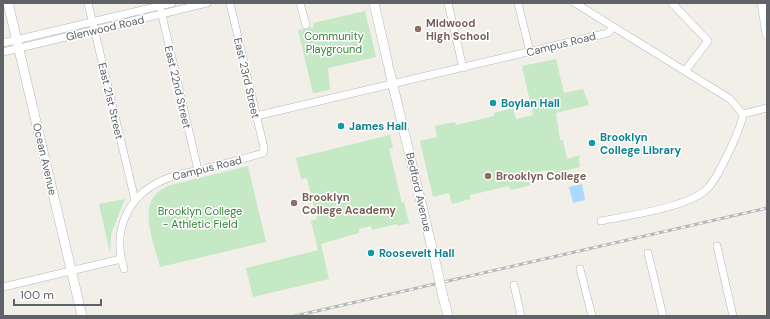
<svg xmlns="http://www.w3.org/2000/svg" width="770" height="319" viewBox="0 0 770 319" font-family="'DM Sans',sans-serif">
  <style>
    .green { fill: #c5e8c5 }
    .water { fill: #aadaff }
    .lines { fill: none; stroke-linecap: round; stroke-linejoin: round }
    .minor-casing { stroke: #b5b8bc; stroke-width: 8 }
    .secondary-casing { stroke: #b6babf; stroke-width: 10 }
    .minor { stroke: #fff; stroke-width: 7 }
    .secondary { stroke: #fff; stroke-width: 9 }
    .rail-casing { stroke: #b6b7b8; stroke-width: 3 }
    .rail { stroke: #fff; stroke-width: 1.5; stroke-dasharray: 4.5; stroke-linecap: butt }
    .secondary-bridge-casing { stroke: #b6babf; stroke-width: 10; stroke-linecap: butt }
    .secondary-bridge { stroke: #fff; stroke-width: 9 }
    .education-dot { fill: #8d6e63; stroke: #fff; stroke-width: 1.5 }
    .culture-dot { fill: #0f9aa8; stroke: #fff; stroke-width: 1.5 }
    .labels { text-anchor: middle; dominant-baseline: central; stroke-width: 3; stroke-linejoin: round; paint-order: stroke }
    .education-label { font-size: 11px; font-weight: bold; fill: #785e54; stroke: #fff; text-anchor: start }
    .street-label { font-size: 11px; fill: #5f6368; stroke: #fff }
    .park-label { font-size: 11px; fill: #348238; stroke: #fff }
    .culture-label { font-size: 11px; font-weight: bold; fill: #0d838f; stroke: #fff; text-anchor: start }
  </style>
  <rect width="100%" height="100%" fill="#f1efe8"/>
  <g class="green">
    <path d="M365,11l11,46 -48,11 2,22 -17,3 -15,-63 16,-3 -1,-4z"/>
    <path d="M556,59l8,34 19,-4 6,16 -33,8 4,27h3l4,19 13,-4 -1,4 1,8 -32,8 -2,-5 -17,4 2,11 -20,5 -2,-4 -39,9v4l-18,5 -3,-11 -16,4 -13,-56 17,-4 -2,-11 20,-4 1,3 38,-9v-3l19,-5 3,11 17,-4 -11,-49z"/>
    <path d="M390,135l3,13 -4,1 13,54 2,-1 5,21 -11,3 -1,-2 -25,6 -1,-4 -12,3v4l-38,11 8,35 -76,18 -7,-29 72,-18 -7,-29 6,-2 -10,-41 -6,1 -5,-21z"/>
    <path d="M248,166l18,76 -106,25c-7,-29 -27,-69 11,-82z"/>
    <path d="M125,199l-14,35 -1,19 -11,-49z"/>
  </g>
  <path class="water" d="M582,184l3,16 -12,3 -4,-16z"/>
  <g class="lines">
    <defs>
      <g id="minor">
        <path d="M88,3l47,197"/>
        <path d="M300,3l6,22"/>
        <path d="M448,3l15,65"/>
        <path d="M518,3l12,49"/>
        <path d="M575,3l155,96 13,15c-2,14 -9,26 -15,40 -6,11 -11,24 -20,34 -20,20 -79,27 -107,33"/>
        <path d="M672,3l36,38 -23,30"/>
        <path d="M161,11l37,159"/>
        <path d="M3,43l169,-40"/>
        <path d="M3,52l204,-49"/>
        <path d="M743,114l24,-6"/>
        <path d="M256,116l352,-83 5,-6"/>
        <path d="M717,246l16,70"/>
        <path d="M648,253l15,63"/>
        <path d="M124,269c-13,-42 6,-78 47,-92 10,-4 22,-5 33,-8 19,-5 39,-10 59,-16l1,-5 -34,-145"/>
        <path d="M580,269l12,47"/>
        <path d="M514,285l7,31"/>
        <path d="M3,287l118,-28"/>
      </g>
      <g id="secondary">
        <path d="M8,3l74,313"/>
        <path d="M374,3l14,61"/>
        <path d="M762,3l5,31"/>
        <path d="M389,69l48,200"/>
        <path d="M443,297l5,19"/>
      </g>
    </defs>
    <use href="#minor" class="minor-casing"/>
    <use href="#secondary" class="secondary-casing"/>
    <use href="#minor" class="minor"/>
    <use href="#secondary" class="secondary"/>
    <defs>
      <path id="rail" d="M295,316l472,-108"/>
    </defs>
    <use href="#rail" class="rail-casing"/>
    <use href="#rail" class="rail"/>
    <defs>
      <path id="secondary-bridge" d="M437,269l6,28"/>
    </defs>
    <use href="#secondary-bridge" class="secondary-bridge-casing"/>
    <use href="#secondary-bridge" class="secondary-bridge"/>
  </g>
  <g class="education-dot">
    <circle cx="418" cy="29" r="4"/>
    <circle cx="488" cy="176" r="4"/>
    <circle cx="294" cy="203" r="4"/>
  </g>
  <g class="culture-dot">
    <circle cx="493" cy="103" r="4"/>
    <circle cx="341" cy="126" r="4"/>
    <circle cx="592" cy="143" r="4"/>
    <circle cx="371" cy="253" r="4"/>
  </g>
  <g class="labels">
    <g class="education-label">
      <text x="426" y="23">Midwood<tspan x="426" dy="13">High School</tspan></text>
      <text x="496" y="176">Brooklyn College</text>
      <text x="302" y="197">Brooklyn<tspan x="302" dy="13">College Academy</tspan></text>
    </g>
    <g class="street-label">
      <text transform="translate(105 28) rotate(-13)">Glenwood Road</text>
      <text transform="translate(561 44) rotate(-14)">Campus Road</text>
      <text transform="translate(247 78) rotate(77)">East 23rd Street</text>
      <text transform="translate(178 87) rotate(77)">East 22nd Street</text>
      <text transform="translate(111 101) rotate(77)">East 21st Street</text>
      <text transform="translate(45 159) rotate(77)">Ocean Avenue</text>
      <text transform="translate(207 168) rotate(-14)">Campus Road</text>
      <text transform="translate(419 192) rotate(77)">Bedford Avenue</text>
    </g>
    <g class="park-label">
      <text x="334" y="36">Community<tspan x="334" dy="13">Playground</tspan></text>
      <text x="200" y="211">Brooklyn College<tspan x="200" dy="13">- Athletic Field</tspan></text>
    </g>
    <g class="culture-label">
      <text x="501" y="103">Boylan Hall</text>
      <text x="349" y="126">James Hall</text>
      <text x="600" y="137">Brooklyn<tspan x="600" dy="13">College Library</tspan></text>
      <text x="379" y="253">Roosevelt Hall</text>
    </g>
  </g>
  <rect width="770" height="319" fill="none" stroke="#5f6368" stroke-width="8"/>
  <path d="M14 299v6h87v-6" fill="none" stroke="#5f6368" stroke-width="2"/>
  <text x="20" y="299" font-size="12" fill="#5f6368" stroke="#ffffff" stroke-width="3" paint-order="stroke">100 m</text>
</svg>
